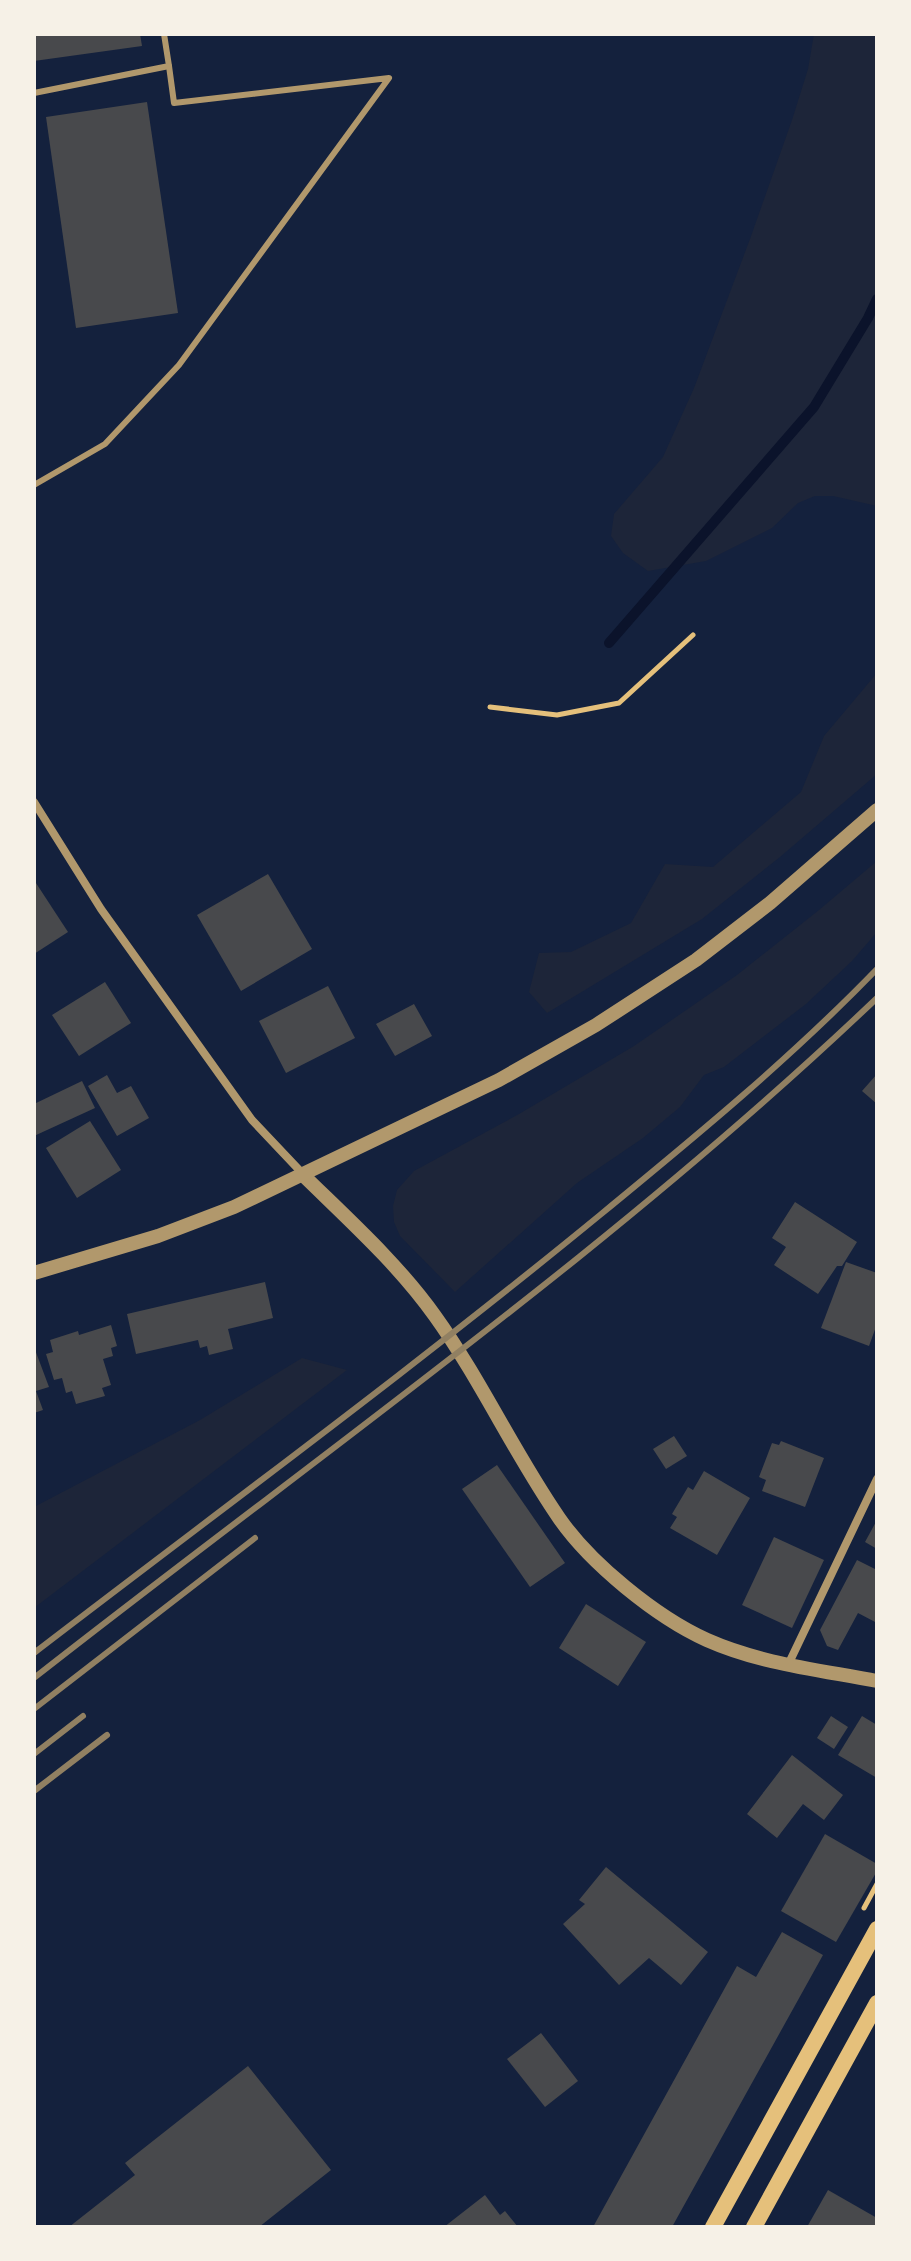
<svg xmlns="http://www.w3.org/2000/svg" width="911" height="2261" viewBox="0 0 911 2261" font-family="'Sofia Sans Condensed',sans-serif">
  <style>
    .green { fill: #1d2539 }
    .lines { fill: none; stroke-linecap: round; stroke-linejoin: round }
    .stream { stroke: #0b132b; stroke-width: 10 }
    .building { fill: #48494c }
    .path { stroke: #e5c07b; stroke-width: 5 }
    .service { stroke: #b1986c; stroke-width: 6 }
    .minor { stroke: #b1986c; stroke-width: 8 }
    .tertiary { stroke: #b1986c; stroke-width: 14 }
    .secondary { stroke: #e5c07b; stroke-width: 16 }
    .rail { stroke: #918062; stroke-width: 6 }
  </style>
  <rect width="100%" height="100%" fill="#14213d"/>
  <g class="green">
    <path d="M814,34h63v472l-44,-10h-18l-17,7 -26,25 -66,33 -58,10 -25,-18 -12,-17 3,-22 49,-57 31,-69 56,-149 42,-119 16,-51z"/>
    <path d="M877,673v101l-97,83 -78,62 -155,94 -18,-21 10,-39 32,-1 60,-29 34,-59 48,3 88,-75 23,-56z"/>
    <path d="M877,861v71l-25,29 -46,43 -82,63 -20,8 -24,32 -37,31 -66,45 -122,109 -55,-56 -6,-14 -1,-16 4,-16 17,-19 105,-57 115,-68 103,-71 82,-65z"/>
    <path d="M302,1358l45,12 -313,238v-101l166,-87z"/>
  </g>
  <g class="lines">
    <path class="stream" d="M609,643l205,-236 54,-89 9,-19"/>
  </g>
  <g class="building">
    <path d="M34,34h106l2,12 -108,15z"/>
    <path d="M147,102l31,211 -102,15 -30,-211z"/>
    <path d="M268,874l44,75 -71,42 -44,-76z"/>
    <path d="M34,880l34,52 -34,22z"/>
    <path d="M105,982l26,41 -52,33 -27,-41z"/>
    <path d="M328,986l27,52 -69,35 -27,-52z"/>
    <path d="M414,1004l18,32 -37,20 -19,-32z"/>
    <path d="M877,1074v30l-15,-13z"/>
    <path d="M107,1075l10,18 14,-7 18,32 -32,18 -29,-50z"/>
    <path d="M82,1081l13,27 -61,28v-32z"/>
    <path d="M90,1121l31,49 -44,28 -31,-50z"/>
    <path d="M795,1202l62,40 -15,24h-5l-19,28 -44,-29 12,-18 -14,-9z"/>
    <path d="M846,1262l31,11v51l-8,22 -48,-18z"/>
    <path d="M265,1282l8,36 -45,11 5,20 -24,6 -2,-9 -7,2 -2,-8 -62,14 -9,-40z"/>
    <path d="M111,1325l6,21 -6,2 2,8 -10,3 8,26 -9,3 3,8 -29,8 -4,-13 -6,2 -4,-15 -8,2 -8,-26 7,-2 -3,-12 28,-9 1,4z"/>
    <path d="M34,1347l15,40 -13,4 7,19 -9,3z"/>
    <path d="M674,1436l13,20 -21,13 -13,-20z"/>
    <path d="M781,1441l43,17 -19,49 -43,-16 4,-11 -7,-3 13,-34 7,2z"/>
    <path d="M497,1465l68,98 -35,24 -68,-98z"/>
    <path d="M704,1471l46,27 -33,57 -47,-27 7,-11 -5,-3 16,-27 5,3z"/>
    <path d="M877,1520v29l-12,-7z"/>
    <path d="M774,1537l50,23 -32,68 -50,-23z"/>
    <path d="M857,1560l20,10v53l-19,-10 -20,37 -11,-4 -7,-16z"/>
    <path d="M586,1604l60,38 -28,44 -59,-38z"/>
    <path d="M831,1716l17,11 -14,22 -17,-11z"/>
    <path d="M862,1716l15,9v53l-39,-23z"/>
    <path d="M792,1755l51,40 -19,25 -21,-16 -26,34 -30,-24z"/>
    <path d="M825,1834l52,30v7l-41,71 -55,-31z"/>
    <path d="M606,1867l102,85 -27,33 -32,-27 -30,27 -56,-61 22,-20 -6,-4z"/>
    <path d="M782,1932l41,23 -151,272h-79l144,-261 19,11z"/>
    <path d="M541,2033l37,48 -33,26 -38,-48z"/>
    <path d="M248,2066l83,104 -72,57h-190l66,-52 -10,-12z"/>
    <path d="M828,2190l49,28v9h-70z"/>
    <path d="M485,2195l15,20 5,-4 13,16h-74z"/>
  </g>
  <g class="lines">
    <g class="path">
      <path d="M490,707l67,8 62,-12 74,-68"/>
      <path d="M864,1908l13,-24"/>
    </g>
    <g class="service">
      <path d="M34,93l135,-27 -5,-32"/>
      <path d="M34,485l71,-41 74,-79 210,-287 -215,25 -5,-37"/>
    </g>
    <g class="minor">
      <path d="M34,802l67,107 151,211 51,54"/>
      <path d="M788,1665l89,-186"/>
    </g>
    <g class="tertiary">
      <path d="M303,1175c46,45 95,89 132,141 46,64 79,137 124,202 31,45 97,99 148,122 54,24 113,30 170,41"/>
      <path d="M34,1273l124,-37 76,-29 265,-127 97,-55 100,-65 74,-57 107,-93"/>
    </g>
    <g class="secondary">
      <path d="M713,2227l164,-298"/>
      <path d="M754,2227l123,-224"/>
    </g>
    <g class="rail">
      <path d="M34,1653c189,-145 382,-287 566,-438 95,-78 191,-157 277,-246"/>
      <path d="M34,1678c284,-223 581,-430 843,-680"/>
      <path d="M34,1709l221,-171"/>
      <path d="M34,1754l49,-38"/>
      <path d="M34,1791l73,-56"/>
    </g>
  </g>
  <rect width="911" height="2261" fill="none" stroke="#f6f1e7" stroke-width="72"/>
</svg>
